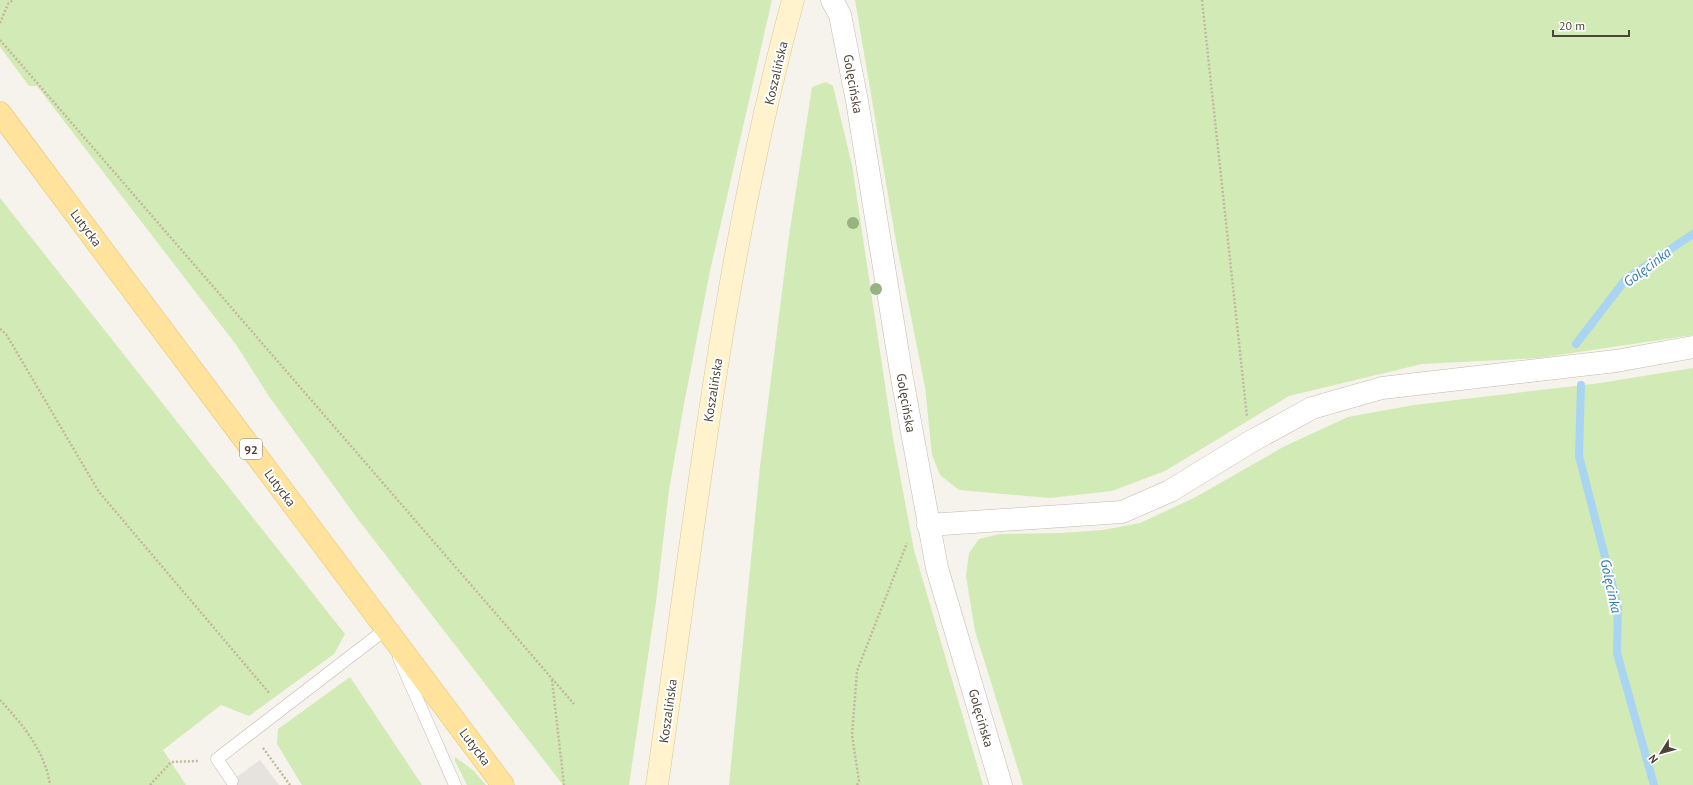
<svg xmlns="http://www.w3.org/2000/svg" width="1693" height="785" viewBox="0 0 1693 785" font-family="'PT Sans',sans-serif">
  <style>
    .industrial { fill: #e6e2dd }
    .green { fill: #d2eab5 }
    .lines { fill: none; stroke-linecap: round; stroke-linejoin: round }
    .stream { stroke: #a9d4f2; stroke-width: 8 }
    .lane-casing { stroke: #c2bbae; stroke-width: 13 }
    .street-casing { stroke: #c2bbae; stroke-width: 23 }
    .secondary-casing { stroke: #d6c79b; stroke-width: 23 }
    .primary-casing { stroke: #e6c16a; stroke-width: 23 }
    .path { stroke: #c4b79f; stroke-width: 2.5; stroke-dasharray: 2 2; stroke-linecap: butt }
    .lane { stroke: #fff; stroke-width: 12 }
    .street { stroke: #fff; stroke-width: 22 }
    .secondary { stroke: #fff3cd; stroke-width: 22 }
    .primary { stroke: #ffe39c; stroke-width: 22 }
    .tree { fill: #97b381 }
    .labels { text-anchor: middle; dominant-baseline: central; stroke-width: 4; stroke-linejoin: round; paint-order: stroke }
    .shield { fill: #fff; stroke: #817c74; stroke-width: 1 }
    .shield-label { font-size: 12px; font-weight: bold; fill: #4b4439 }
    .street-label { font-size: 13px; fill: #4b4439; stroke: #fff }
    .water-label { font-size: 14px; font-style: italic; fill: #2e7ab2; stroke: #fff }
  </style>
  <rect width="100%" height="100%" fill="#f6f3ec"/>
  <path class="industrial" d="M260,760l19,25h-53z"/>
  <g class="green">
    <path d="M0,0h772l-62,271 -26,133 -15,86 -13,112 -27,183h-66l-206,-267 -89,-123 -31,-49 -200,-260h-8l-29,-39z"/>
    <path d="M855,0h838v335l-154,23 -117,6 -133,32 -124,75 -53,20 -62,7 -91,-8 -19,-15 -8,-20 -7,-68 -30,-151z"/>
    <path d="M826,82l7,4 19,79 41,273 21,112 69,235h-254l31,-318 29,-231 23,-149z"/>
    <path d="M0,198l345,436 -11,20 -85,62 -28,-11 -58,45 23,35h-186z"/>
    <path d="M1693,368v417h-670l-48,-154 -9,-55 3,-23 10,-14 21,-5 61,-1 42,-3 37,-7 54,-25 91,-52 63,-29 66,-12 186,-22z"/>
    <path d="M350,677l72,108h-120l-25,-41 1,-15z"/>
    <path d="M455,757l18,13 13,15h-19l-12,-24z"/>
  </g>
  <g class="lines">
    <g class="stream">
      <path d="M1576,344l50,-65 67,-45"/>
      <path d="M1581,385l-2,71 39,151 -1,46 37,132"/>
    </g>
    <defs>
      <g id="lane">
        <path d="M399,658l56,127"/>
        <path d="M232,781l-15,-22 169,-130 2,5"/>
      </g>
      <g id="street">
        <path d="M832,0l8,15 17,86 45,277 35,190 64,217"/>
        <path d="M928,525l194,-13 48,-21 80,-49 62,-34 70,-20 234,-27 77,-14"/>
      </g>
      <path id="secondary" d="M657,785c38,-262 66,-528 136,-785"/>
      <path id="primary" d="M0,113l503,672"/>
    </defs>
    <use href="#lane" class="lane-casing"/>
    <use href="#street" class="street-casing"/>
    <use href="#secondary" class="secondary-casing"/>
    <use href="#primary" class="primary-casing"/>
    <g class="path">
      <path d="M1202,0l45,417"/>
      <path d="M0,23l8,-19 5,-4"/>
      <path d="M0,40l574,664"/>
      <path d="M0,329l6,5 93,158 171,202"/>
      <path d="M552,680l12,105"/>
      <path d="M0,700c23,25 45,51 50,85"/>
      <path d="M263,748l27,37"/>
      <path d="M150,785l21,-23 28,-1"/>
      <path d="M857,785l2,-4 -7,-46 5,-64 50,-128"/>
    </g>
    <use href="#lane" class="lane"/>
    <use href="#street" class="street"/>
    <use href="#secondary" class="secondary"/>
    <use href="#primary" class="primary"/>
  </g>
  <g class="tree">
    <circle cx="853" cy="223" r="6"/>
    <circle cx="876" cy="289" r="6"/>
  </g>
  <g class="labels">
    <rect class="shield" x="240" y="439" width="22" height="20" rx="3"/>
    <g class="shield-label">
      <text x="251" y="449">92</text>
    </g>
    <g class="street-label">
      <text transform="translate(776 73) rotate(-77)">Koszalińska</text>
      <text transform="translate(853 84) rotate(80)">Golęcińska</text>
      <text transform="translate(86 228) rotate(53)">Lutycka</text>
      <text transform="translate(713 390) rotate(-81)">Koszalińska</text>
      <text transform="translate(906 403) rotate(80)">Golęcińska</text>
      <text transform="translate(280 488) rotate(53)">Lutycka</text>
      <text transform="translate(668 711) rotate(-82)">Koszalińska</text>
      <text transform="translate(981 718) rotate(74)">Golęcińska</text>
      <text transform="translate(475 747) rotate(53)">Lutycka</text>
    </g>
    <g class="water-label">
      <text transform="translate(1647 267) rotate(-37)">Golęcinka</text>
      <text transform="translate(1611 586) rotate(78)">Golęcinka</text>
    </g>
  </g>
  <g transform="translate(1661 753) rotate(233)" stroke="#ffffff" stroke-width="3" paint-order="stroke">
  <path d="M0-3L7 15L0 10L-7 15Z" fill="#4b4439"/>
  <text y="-6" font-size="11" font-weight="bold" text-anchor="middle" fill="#4b4439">N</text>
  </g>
  <path d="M1553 30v6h76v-6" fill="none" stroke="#4b4439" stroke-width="2"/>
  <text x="1559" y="30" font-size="12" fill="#4b4439" stroke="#ffffff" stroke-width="3" paint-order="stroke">20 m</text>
</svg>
